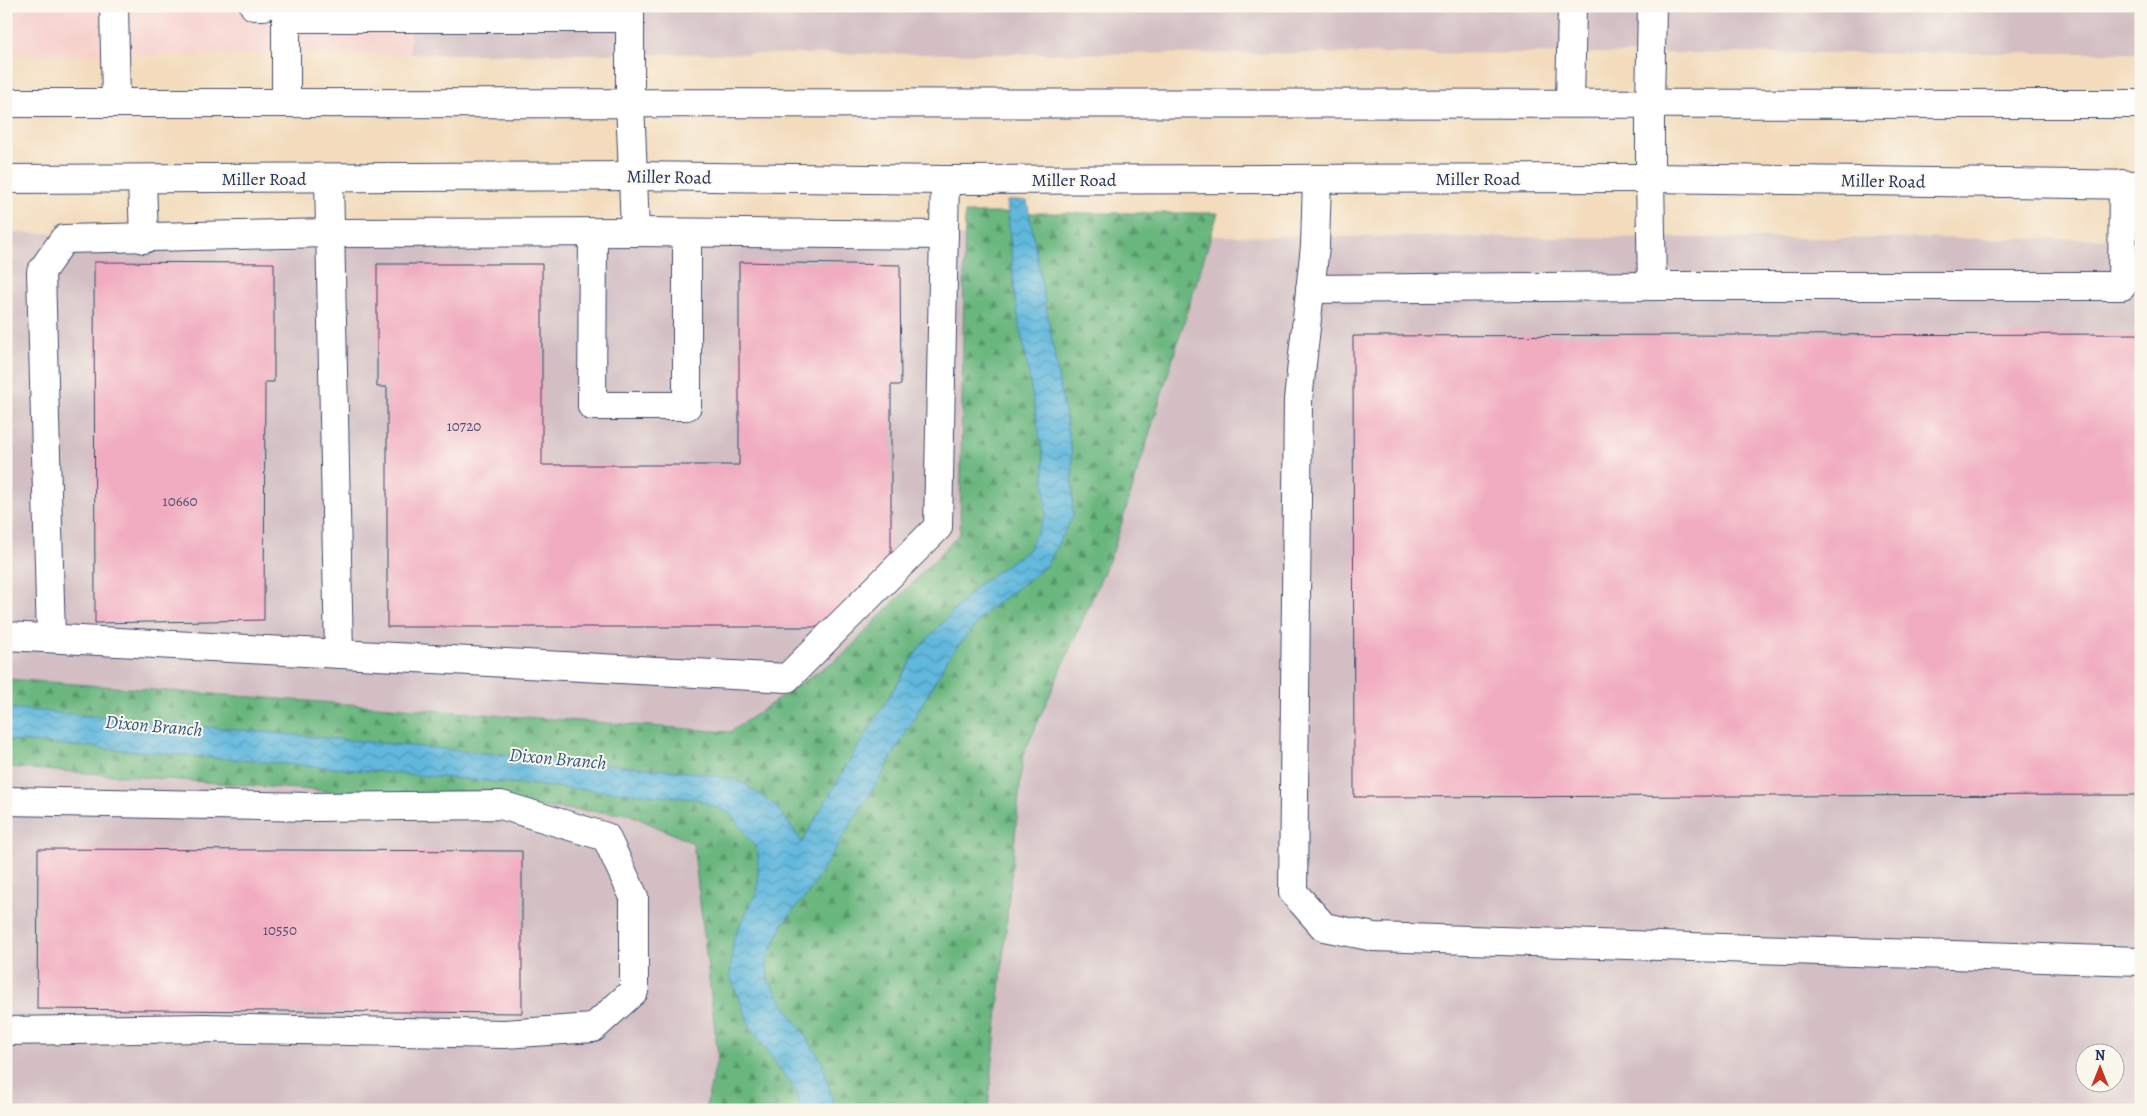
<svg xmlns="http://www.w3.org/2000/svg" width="2147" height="1116" viewBox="0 0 2147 1116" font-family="Alegreya,serif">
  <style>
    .built { fill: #f7d0cc }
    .industrial { fill: #d2bec3; fill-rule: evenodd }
    .forest { fill: url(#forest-firs); stroke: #42726e }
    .water { fill: url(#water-waves); stroke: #3e749e }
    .building { fill: #f1acc0 }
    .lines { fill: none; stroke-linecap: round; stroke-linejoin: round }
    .minor-casing { stroke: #3b496c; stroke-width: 30 }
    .major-casing { stroke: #3b496c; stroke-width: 30 }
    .minor { stroke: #fff; stroke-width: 28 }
    .major { stroke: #fff; stroke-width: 28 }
    .labels { text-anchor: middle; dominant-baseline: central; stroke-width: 4; stroke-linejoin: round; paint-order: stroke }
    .number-label { font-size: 15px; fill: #504e76 }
    .street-label { font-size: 18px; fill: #1b2f5e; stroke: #fbf7ec }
    .water-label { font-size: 19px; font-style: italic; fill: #305884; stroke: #fbf7ec }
  </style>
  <defs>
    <pattern id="forest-firs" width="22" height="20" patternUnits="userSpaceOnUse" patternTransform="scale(1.25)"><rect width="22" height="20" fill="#69b67e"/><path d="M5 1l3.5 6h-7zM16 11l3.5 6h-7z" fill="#56946a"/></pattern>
    <pattern id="water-waves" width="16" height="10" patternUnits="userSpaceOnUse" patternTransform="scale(1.25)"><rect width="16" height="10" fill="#60b8dd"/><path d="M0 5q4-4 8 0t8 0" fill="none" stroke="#4e96b6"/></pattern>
  </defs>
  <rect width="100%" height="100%" fill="#fbf7ec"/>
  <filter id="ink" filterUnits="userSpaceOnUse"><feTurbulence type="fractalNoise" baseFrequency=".02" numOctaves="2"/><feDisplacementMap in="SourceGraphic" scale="10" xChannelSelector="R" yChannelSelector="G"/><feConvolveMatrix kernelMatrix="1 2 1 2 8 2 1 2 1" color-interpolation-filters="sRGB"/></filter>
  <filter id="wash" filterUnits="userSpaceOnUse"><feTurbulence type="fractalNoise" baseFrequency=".0096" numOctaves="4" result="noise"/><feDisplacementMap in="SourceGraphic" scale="20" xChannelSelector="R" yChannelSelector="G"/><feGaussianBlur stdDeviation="1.12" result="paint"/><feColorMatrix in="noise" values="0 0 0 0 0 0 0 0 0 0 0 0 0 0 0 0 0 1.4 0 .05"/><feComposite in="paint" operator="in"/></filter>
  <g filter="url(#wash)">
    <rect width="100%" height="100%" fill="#f3dbbc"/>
    <path class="built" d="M6,6h404v48l-401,1 -3,-14z"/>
    <g class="industrial">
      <path d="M410,6h1731v47l-1731,1z"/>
      <path d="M6,233l2135,6v871h-2135zM2084,1054h30v30h-30z"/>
    </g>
    <path class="forest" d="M965,213h253l-105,338 -90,205 -35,354h-283l13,-55 -25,-212 -65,-29 -622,-47v-88l724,53 114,-78 116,-121z"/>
    <path class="water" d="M1007,201h20l45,253 1,62 -27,50 -58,44 -39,47 -65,114 -76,122 -24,29 -17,38 1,20 54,81 13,49h-34l-4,-17 -46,-65 -21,-52 4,-39 24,-47v-39l-27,-37 -34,-15 -691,-59v-32l692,65 40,7 38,26 26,36 52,-89 66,-106 58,-62 50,-35 18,-36 -3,-59 -28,-156z"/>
    <g id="blocks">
      <g class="building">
        <path d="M94,262l180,1v119h-9l-1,238 -169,3z"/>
        <path d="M739,262l161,3 1,120h-10v173l-71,69h-433v-240h-10v-123h165v201h197z"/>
        <path d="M2141,334v461l-787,2 -1,-461z"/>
        <path d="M38,849l484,2v162l-485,-4z"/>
      </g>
    </g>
  </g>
  <g filter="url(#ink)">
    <use href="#blocks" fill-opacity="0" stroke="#3b496c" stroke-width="1"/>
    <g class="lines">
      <defs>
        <g id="minor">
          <path d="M114,6l2,96"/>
          <path d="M254,6h10"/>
          <path d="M630,6v96"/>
          <path d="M286,102v-84h344"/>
          <path d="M1570,103l2,-97"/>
          <path d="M1650,103l2,-97"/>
          <path d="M633,176l2,56"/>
          <path d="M1650,178l2,108h470l1,-102"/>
          <path d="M329,179l10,475"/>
          <path d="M1317,179l-2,67 -17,154 -5,492 31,35 50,10 767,24"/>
          <path d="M142,180l2,59"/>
          <path d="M593,233l-1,173h95v-173"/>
          <path d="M1310,289l342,-3"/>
          <path d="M6,636l781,42 151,-151 7,-347"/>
          <path d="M51,638l-10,-366 23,-33 266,-6 305,-1 309,3"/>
          <path d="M6,801l305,6 190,-2 105,32 28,60v94l-41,37 -89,6 -300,-6 -198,3"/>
        </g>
        <g id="major">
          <path d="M630,102l3,74"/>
          <path d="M6,103l2135,1"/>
          <path d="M1650,103v75"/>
          <path d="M6,179l627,-3 312,4 705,-2 491,7"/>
        </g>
      </defs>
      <use href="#minor" class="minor-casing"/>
      <use href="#major" class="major-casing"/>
      <use href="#minor" class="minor"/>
      <use href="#major" class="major"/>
    </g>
  </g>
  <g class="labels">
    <g class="number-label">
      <text x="464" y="426">10720</text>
      <text x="180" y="501">10660</text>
      <text x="280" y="930">10550</text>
    </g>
    <g class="street-label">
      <text transform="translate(669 177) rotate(1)">Miller Road</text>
      <text x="264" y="179">Miller Road</text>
      <text x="1478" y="179">Miller Road</text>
      <text x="1074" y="180">Miller Road</text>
      <text transform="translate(1883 181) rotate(1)">Miller Road</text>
    </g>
    <g class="water-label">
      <text transform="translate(154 726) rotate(5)">Dixon Branch</text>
      <text transform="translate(558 759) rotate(5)">Dixon Branch</text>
    </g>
  </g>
  <rect width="2147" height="1116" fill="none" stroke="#fbf7ec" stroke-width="25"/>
  <g transform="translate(2100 1068)"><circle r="24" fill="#fbf7ec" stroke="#a1a7b3"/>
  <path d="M0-4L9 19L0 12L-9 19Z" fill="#c8321e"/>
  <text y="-8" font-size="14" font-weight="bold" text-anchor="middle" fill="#1b2f5e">N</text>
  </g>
</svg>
